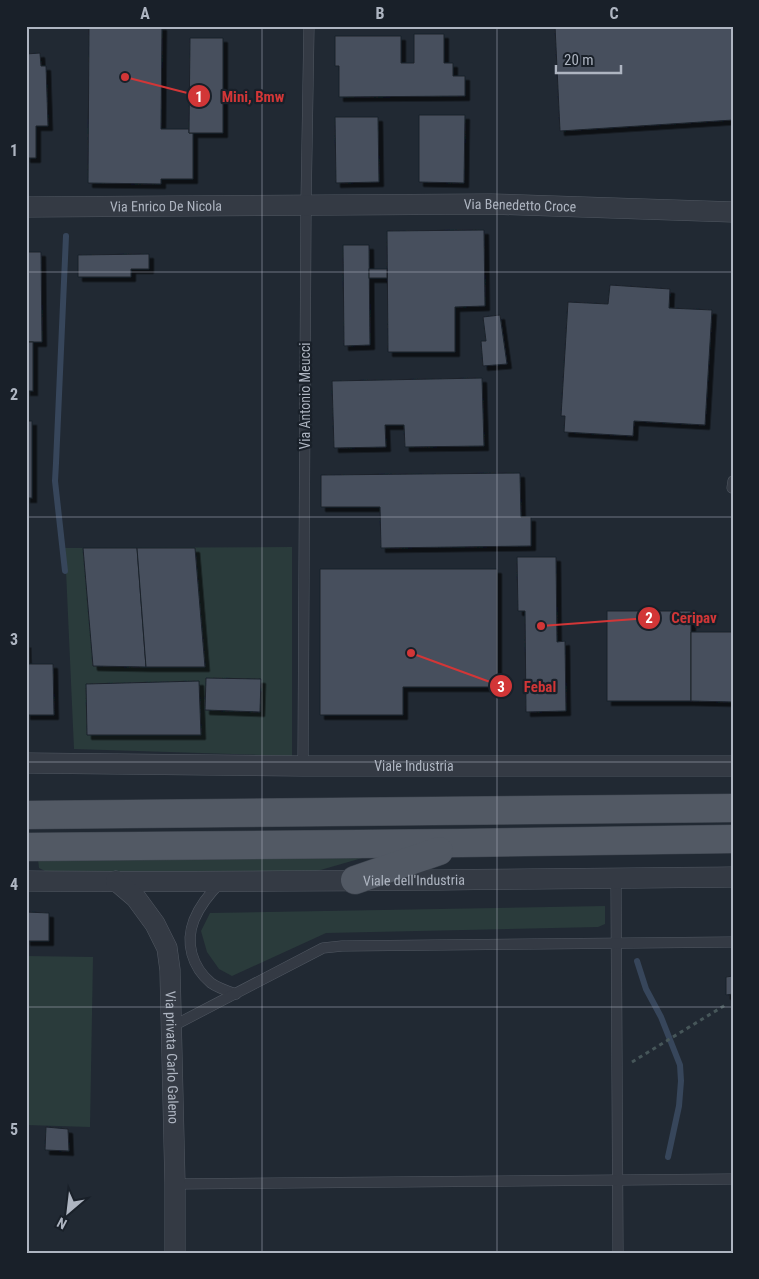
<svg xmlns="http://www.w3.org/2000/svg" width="759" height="1279" viewBox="0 0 759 1279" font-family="'Roboto Condensed',sans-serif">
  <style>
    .green { fill: #2a3b3b }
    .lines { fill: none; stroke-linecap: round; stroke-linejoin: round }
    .stream { stroke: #37465b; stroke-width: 6 }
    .building { fill: #47505d; stroke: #1b222b; filter: url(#shadow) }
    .lane-casing { stroke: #515862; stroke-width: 11 }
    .street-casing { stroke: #515862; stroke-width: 21 }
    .primary-casing { stroke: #3d444e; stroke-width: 29 }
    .path { stroke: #465659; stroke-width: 3; stroke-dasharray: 4 4; stroke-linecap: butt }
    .lane { stroke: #343a44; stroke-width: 10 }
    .street { stroke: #343a44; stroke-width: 20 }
    .primary { stroke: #525964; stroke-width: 28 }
    .grid { fill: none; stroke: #aeb5c1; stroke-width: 1; stroke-opacity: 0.55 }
    .labels { text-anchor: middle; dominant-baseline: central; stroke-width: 4.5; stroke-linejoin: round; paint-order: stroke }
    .street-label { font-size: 14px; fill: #aeb5c1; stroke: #192029 }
    .leader { fill: none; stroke: #d23637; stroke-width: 2 }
    .callout-dot { fill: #d23637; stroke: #192029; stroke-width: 2 }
    .mark-label { font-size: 15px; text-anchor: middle; font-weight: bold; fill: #fff }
    .callout-label { font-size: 15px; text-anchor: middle; font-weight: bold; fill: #d23637; stroke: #192029; stroke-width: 4.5; stroke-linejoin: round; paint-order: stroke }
    .neatline { fill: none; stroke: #aeb5c1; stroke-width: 2 }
    .grid-label { font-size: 16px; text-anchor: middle; font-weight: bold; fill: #aeb5c1 }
  </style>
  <defs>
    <filter id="shadow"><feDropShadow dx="4.5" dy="4.5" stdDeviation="0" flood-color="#0009"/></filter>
  </defs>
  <rect width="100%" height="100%" fill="#212933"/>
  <g class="green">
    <path d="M292,547v209l-218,-7 -9,-201z"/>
    <path d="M390,850l-73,21 -268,2 -10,-5 -1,-9z"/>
    <path d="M605,906v18l-7,3 -272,6 -94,43 -13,-7 -12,-17 -6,-21 9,-18z"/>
    <path d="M26,956l67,1 -3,170 -64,-2z"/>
  </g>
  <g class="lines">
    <g class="stream">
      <path d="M65,571l-10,-90 1,-18 10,-227"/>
      <path d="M637,961l9,28 15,28 19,48 1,16 -2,25 -11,51"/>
    </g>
  </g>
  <g class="building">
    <path d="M89,26h73l-1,103h28v4h4v46h-32v5l-73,-1z"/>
    <path d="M555,26h178v94l-173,11z"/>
    <path d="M414,34h30v29h9v13h12v20l-126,1v-31h-4v-30h66v27h13z"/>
    <path d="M190,38h33v95h-34z"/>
    <path d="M40,53l1,13h5l2,60h-12v32h-10v-104z"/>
    <path d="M419,115h46l-1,68 -45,-1z"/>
    <path d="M335,117h43l1,65 -43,1z"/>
    <path d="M484,230l1,76 -30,1v45h-67l-1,-121z"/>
    <path d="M343,245h26l1,100 -26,1z"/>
    <path d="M26,252h15l1,90h-16z"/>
    <path d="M149,254v15h-18v8h-53v-22z"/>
    <rect x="369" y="269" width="18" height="9"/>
    <path d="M610,285l60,4 -1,19 43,2 -7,115 -71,-4 -1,15 -69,-4 1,-16h-4l7,-114 40,2z"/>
    <path d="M500,315l7,49 -24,2 -2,-25h5l-3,-24z"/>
    <rect x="26" y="342" width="7" height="49"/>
    <path d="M482,378l2,68 -79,1 -1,-22h-19l1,22 -52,1 -2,-67z"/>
    <rect x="26" y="421" width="6" height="77"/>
    <path d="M520,473l1,44h10v29l-150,2 -1,-41h-59v-32z"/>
    <path d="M83,548h54l9,119 -53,-1z"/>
    <path d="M137,548h58l10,119h-59z"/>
    <path d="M517,557h39l1,85 8,-1 1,70 -40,1 -1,-101h-7z"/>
    <path d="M320,569h177v118h-94v28h-83z"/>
    <rect x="607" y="611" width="84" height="90"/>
    <path d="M691,632h42v70l-42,-1z"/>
    <path d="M26,643l1,21h26l1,51h-28z"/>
    <path d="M206,678l55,1 -1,33 -55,-2z"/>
    <path d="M199,681l2,54h-114l-1,-51z"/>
    <path d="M26,912l23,1v28h-23z"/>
    <path d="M733,976v18l-7,1v-18z"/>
    <path d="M46,1127l22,2 1,22 -24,-1z"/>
  </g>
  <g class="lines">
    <defs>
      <g id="lane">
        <path d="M732,488l1,-7"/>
        <path d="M303,766l3,-561 3,-179"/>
        <path d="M616,878l2,375"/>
        <path d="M221,882c-11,11 -21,23 -27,38 -9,23 -2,47 17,63 7,5 16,8 25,11"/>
        <path d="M171,1027l152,-79 19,-2 391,-4"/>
        <path d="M175,1184l558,-5"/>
      </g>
      <g id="street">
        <path id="s1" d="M26,207l465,-3 242,8"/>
        <path id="s2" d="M26,763l277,3h430"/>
        <path id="s3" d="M26,881c236,2 471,-2 707,-4"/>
        <path id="s4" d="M116,881l20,17 19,26 12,24 3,22 5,214v69"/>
      </g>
      <g id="primary">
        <path d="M26,815l707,-7"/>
        <path d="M26,847l436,-4 271,-4"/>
        <path d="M355,880l84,-29"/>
      </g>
    </defs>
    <use href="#lane" class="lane-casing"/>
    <use href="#street" class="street-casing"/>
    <use href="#primary" class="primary-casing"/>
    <path class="path" d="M632,1062l95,-58"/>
    <use href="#lane" class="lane"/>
    <use href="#street" class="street"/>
    <use href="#primary" class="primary"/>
  </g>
  <path class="grid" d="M262,26v1227M497,26v1227M26,272h707M26,517h707M26,762h707M26,1007h707"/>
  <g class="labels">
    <g class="street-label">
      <text stroke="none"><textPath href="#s1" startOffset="140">Via Enrico De Nicola</textPath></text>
      <text stroke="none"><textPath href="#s1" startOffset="494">Via Benedetto Croce</textPath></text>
      <text transform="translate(305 396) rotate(-90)">Via Antonio Meucci</text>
      <text stroke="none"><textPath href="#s2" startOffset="388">Viale Industria</textPath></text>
      <text stroke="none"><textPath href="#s3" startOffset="388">Viale dell'Industria</textPath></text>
      <text stroke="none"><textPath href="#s4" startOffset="195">Via privata Carlo Galeno</textPath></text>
    </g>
  </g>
  <path class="leader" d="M125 77L199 96M541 626L649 618M411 653L501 686"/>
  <g class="callout-dot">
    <circle cx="125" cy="77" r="5"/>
    <circle cx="541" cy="626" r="5"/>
    <circle cx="411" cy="653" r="5"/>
    <circle cx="199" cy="96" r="12"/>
    <circle cx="649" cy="618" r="12"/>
    <circle cx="501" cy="686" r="12"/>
  </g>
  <g class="mark-label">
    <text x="199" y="102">1</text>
    <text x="649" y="623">2</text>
    <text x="501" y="692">3</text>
  </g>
  <g class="callout-label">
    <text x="253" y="102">Mini, Bmw</text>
    <text x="694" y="623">Ceripav</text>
    <text x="540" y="692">Febal</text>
  </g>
  <rect width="759" height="1279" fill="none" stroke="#192029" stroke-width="55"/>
  <g transform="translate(68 1212) rotate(208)" stroke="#192029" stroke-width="4" paint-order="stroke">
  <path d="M0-4L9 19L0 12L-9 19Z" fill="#aeb5c1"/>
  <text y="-8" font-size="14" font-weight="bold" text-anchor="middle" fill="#aeb5c1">N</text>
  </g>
  <path d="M556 65v8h65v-8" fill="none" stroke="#aeb5c1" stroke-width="2.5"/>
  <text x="564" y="65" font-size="15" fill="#aeb5c1" stroke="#192029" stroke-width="4" paint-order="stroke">20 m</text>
  <rect x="28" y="28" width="704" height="1224" class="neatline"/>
  <g class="grid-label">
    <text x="145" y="19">A</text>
    <text x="380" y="19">B</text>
    <text x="614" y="19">C</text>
    <text x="14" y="156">1</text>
    <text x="14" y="400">2</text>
    <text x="14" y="645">3</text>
    <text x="14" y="890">4</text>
    <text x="14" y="1135">5</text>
  </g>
</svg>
